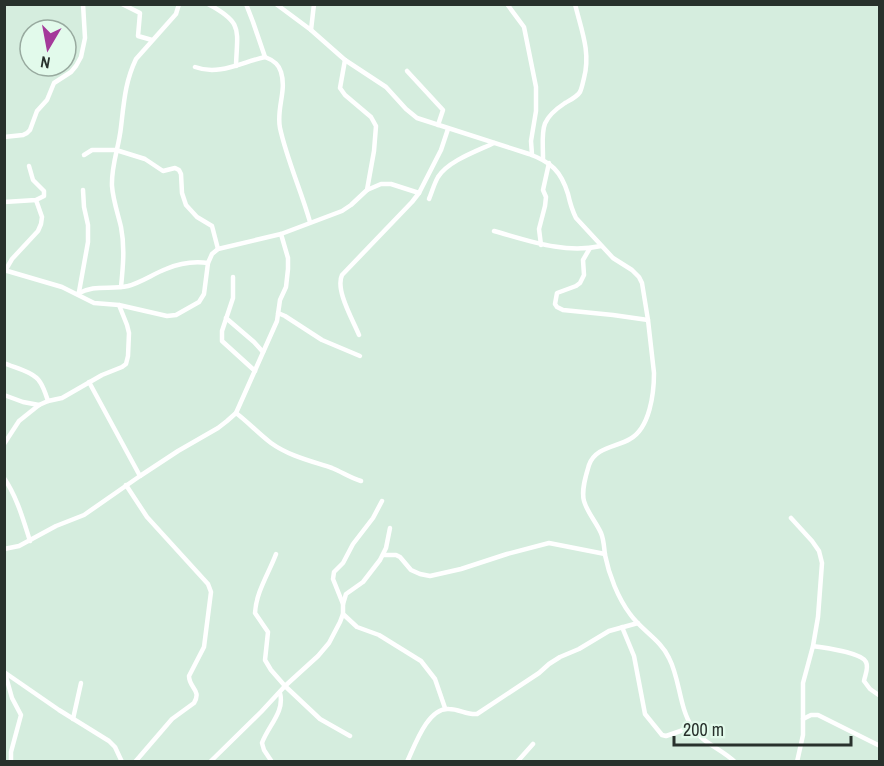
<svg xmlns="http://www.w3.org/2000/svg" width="884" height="766" viewBox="0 0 884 766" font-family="'Archivo Narrow',sans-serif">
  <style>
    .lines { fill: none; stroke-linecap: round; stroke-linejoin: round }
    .minor { stroke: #fff; stroke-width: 4.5 }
  </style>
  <rect width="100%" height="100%" fill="#d5edde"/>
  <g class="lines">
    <g class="minor">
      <path d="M122,4l18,9 -2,23 14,4"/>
      <path d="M208,4c36,19 29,26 28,62"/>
      <path d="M246,4l7,18 12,35"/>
      <path d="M276,4l35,26 34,30 41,27 20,22 11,9 112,36c22,8 32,17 39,40 2,9 4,16 8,24l37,40 19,12 7,7 3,6 6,37 6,53c0,20 -4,55 -24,66 -13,8 -35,8 -41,26 -3,10 -8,25 -5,36 3,11 12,21 17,32 3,7 3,15 4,22 4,20 13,43 25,59 11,16 31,26 39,44 11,21 10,49 23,69 10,16 30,22 43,35"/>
      <path d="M507,4l17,23 12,60v24l-5,30 1,14"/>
      <path d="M311,30l3,-26"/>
      <path d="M345,60l-5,28 5,7 26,22 5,9 -2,25 -7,39"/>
      <path d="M195,67c24,9 47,-5 70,-10 8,3 14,7 16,15 6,19 -5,37 -1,56 7,32 21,62 30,94"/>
      <path d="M407,71l36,39 -5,15"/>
      <path d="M4,137l19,-2 4,-2 3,-3 7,-19 10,-11 7,-17 17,-11 5,-6 5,-9 4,-19 -2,-34"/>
      <path d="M84,155l8,-5h24l29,9 18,12 12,-3 4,2 2,4 1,19 4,12 11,12 15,9 6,23"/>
      <path d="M543,159c0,-29 -5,-38 22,-56 5,-3 12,-6 15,-11 2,-4 3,-10 4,-14 7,-26 -3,-49 -9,-74"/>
      <path d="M429,199c3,-7 5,-15 9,-22 10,-16 39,-26 56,-34"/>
      <path d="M4,202l32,-2 8,-4v-5l-11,-11 -4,-14"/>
      <path d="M494,231c36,10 70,23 107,15"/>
      <path d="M541,245l-2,-16 6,-23 1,-9 -3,-7 6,-27"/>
      <path d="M590,248l-7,12 1,15 -4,8 -4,3 -19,7 -2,11 2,3 6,3 50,5 35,5"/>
      <path d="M4,270l58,17 32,16 25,2 48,11 9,-1 23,-13 5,-8 4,-31 4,-9 6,-5 63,-15 61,-23 9,-6 16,-15 14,-6h10l28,9 22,-43 7,-21"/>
      <path d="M5,271l7,-12 26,-28 3,-7 1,-7 -6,-17"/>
      <path d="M233,277v21l-11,33v10l33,30"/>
      <path d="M121,287c2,-20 4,-40 0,-60 -3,-13 -8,-27 -9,-41 -1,-20 7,-39 9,-59 3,-25 4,-45 15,-68l40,-45 3,-10"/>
      <path d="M79,292l9,-50v-17l-4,-18 -1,-17"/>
      <path d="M77,294c18,-10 32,-4 51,-8 14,-4 25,-12 38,-17 14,-6 27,-8 42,-6"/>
      <path d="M278,313l7,3 37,24 38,16"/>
      <path d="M226,318l28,24 9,10"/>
      <path d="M359,335c-6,-15 -24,-45 -17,-60l70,-73 7,-9"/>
      <path d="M4,363c11,5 30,9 36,19 4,6 6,13 8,19"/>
      <path d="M89,382l51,94"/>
      <path d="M4,395l19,7 16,3"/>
      <path d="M236,413c12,9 23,21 35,30 18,13 40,18 61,25 10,4 19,10 29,13"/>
      <path d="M4,444l15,-23 20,-16 9,-4 14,-3 40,-23 20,-8 4,-3 2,-8 1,-23 -2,-8 -8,-20"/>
      <path d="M4,478c13,19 19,41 26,63"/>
      <path d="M126,485l21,32 61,67 3,8 -7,55 -15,29c0,12 13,14 5,27l-22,16 -37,43"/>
      <path d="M791,518l21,23 7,10 3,12 -4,54 -5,29 -10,37v52l-6,27"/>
      <path d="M4,549l15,-3 37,-20 28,-11 56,-39 38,-25 40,-23 9,-7 9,-8 41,-92 3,-21 6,-13 2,-18v-11l-7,-24"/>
      <path d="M276,554c-7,19 -20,38 -21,59l13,19 -3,28 6,10 14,16 35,33 30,17"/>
      <path d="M383,555h13l4,2 11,13 9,4 10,2 31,-7 46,-15 42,-11 56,11"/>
      <path d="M343,604l3,-10 17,-12 17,-22 6,-12 4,-20"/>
      <path d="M343,614l14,13 22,8 42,26 14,18 10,29"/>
      <path d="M622,627l12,29 11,58 17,21 4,1 26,-9"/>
      <path d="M813,646c11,2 48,6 53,16 3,6 -1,13 -2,19l6,8 10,7"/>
      <path d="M4,672l55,38 50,31 6,6 7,15"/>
      <path d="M5,673l7,25 9,17 -10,37v10"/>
      <path d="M73,719l8,-36"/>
      <path d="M803,719l8,-4h7l62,31"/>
      <path d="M210,762l51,-50 24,-26 33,-30 11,-13 11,-21 3,-8v-10l-10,-25 1,-7 9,-9 10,-19 20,-26 9,-17"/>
      <path d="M272,762l-8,-12 -2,-7c6,-17 23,-31 18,-50"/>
      <path d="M407,762c8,-17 21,-55 42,-53 10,0 18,6 28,5l62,-41 10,-9 11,-7 19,-8 30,-18 29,-8"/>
      <path d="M517,762l16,-18"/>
    </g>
  </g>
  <rect width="884" height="766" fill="none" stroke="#28312c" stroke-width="12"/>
  <g transform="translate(48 48) rotate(190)"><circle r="28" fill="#e2faeb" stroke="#98aa9f" stroke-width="1.5"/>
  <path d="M0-4.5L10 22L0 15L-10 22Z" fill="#a4399a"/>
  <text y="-9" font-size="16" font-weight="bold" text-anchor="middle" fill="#28312c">N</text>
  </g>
  <path d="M674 736v9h177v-9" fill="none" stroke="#28312c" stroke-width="3"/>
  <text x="683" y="736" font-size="18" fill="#28312c" stroke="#e2faeb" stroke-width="4.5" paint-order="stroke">200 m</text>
</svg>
